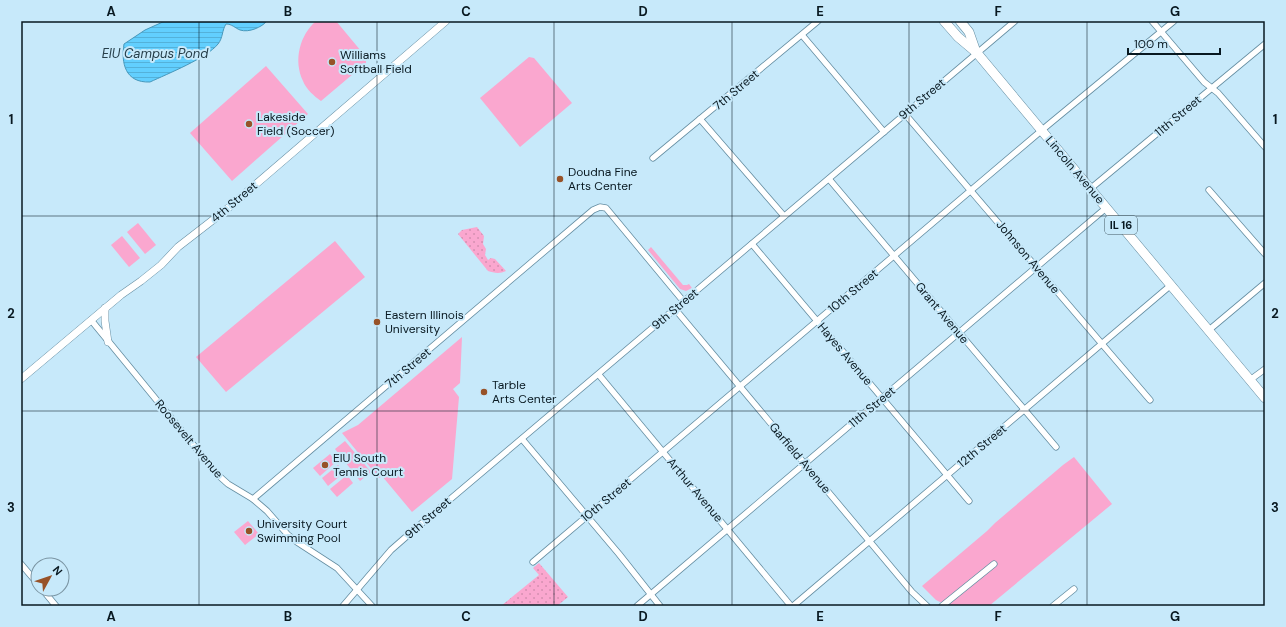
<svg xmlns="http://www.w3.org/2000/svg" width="1286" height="627" viewBox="0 0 1286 627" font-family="'DM Sans',sans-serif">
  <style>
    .grass { fill: #faa7cf }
    .park { fill: url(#park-dots) }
    .water { fill: url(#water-rules); stroke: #4798bb }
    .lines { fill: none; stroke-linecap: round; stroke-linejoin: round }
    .minor-casing { stroke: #658ea2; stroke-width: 7 }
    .tertiary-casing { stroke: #658ea2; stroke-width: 8 }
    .primary-casing { stroke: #658ea2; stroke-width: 10 }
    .minor { stroke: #fff; stroke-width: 5.5 }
    .tertiary { stroke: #fff; stroke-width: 7 }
    .primary { stroke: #fff; stroke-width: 9 }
    .grid { fill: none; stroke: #081820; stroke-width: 1; stroke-opacity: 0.55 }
    .poi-dot { fill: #975228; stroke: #c7e9fa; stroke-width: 1.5 }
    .labels { text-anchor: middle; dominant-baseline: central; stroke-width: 4; stroke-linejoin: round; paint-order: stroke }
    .shield { fill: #c7e9fa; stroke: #415761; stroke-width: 1 }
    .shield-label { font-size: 11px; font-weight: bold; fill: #081820 }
    .poi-label { font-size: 12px; fill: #081820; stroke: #c7e9fa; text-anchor: start }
    .street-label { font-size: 12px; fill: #081820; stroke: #c7e9fa }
    .water-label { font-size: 13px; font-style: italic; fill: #273f4a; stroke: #c7e9fa }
    .neatline { fill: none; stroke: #081820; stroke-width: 1.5 }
    .grid-label { font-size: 13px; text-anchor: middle; font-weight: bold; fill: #081820 }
  </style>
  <defs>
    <pattern id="park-dots" width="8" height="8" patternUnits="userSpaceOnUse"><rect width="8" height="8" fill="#faa7cf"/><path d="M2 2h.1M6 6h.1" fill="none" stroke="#d58fb1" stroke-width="1.8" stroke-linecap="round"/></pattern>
    <pattern id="water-rules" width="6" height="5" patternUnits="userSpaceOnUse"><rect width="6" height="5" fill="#62cffe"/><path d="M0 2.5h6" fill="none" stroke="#54b1d9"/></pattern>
  </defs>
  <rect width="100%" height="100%" fill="#c7e9fa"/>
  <g class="grass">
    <path d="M316,21h20l30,36v6l-45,38c-7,-5 -15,-12 -18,-20 -10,-21 -3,-46 13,-60z"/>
    <path d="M529,57l5,1 38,45 -52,44 -40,-49z"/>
    <path d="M266,66l42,48 -76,67 -42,-48z"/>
    <path d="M138,223l18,22 -11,9 -18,-22z"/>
    <path d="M122,236l18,22 -11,9 -18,-22z"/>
    <path d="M335,241l30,36 -139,115 -30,-35z"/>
    <path d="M651,247l32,38h4l2,-1 3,4 -6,3 -6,-2 -32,-39z"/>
    <path d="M462,337l-2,46 -7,6 6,8 -7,82 -40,33 -30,-36 -3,2 -37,-45 16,-8z"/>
    <path d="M345,441l26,31 -11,9 -25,-32z"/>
    <path d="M330,454l6,8 -16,14 -7,-8z"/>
    <path d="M1074,457l38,47 -123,102h-41l-12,-6 -14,-14 65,-55 8,-8 68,-58z"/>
    <path d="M338,465l7,7 -17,14 -6,-8z"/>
    <path d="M347,475l6,8 -16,14 -7,-8z"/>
    <path d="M248,521l11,13 -14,11 -11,-13z"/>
  </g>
  <g class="park">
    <path d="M477,227l7,9 -1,8 3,5 -1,6 3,5 3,-2 4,1 11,12c-6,3 -12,2 -18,0l-30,-37 4,-4z"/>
    <path d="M539,563l29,34 -11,9h-56l38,-31 -6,-7z"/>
  </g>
  <path class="water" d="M165,21h102c-5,6 -18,12 -27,9 -5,-2 -8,-6 -14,-6 -4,6 -3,14 -8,20 -11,14 -51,30 -68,38 -25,1 -29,-19 -26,-38l21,-14z"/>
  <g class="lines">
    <defs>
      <g id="minor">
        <path d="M1152,21l52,61 14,11 47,54"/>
        <path d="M802,35l82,97"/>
        <path d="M905,114l245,286"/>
        <path d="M700,119l84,97"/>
        <path d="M653,158l165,-137"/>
        <path d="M829,179l227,268"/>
        <path d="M1090,189l175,-145"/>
        <path d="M1209,190l56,64"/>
        <path d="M752,244l217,257"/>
        <path d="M675,309l237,283 15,14"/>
        <path d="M91,320l127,155 10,9 25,15 14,12 21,24 9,7 40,26 35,38"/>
        <path d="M1209,330l56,-47"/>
        <path d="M599,375l192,231"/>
        <path d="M1250,380l15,-11"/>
        <path d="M522,439l97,115 41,52"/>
        <path d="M253,499l340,-289 7,-3 6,1 5,6 73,88"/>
        <path d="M533,562l515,-437 126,-104"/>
        <path d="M21,564l17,20"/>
        <path d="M42,589l14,17"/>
        <path d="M343,606l48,-56 24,-21 600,-508"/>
        <path d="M637,606l469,-398"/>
        <path d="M793,606l378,-321"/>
        <path d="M942,606l52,-42"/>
        <path d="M1053,606l21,-17"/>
      </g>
      <g id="tertiary">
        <path d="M105,308v13l3,21"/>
        <path d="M21,379l100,-84 20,-14 20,-16 17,-18 49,-38 219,-188"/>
      </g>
      <g id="primary">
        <path d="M944,21l14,16 19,16 288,345"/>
        <path d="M960,21l9,11 7,20"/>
      </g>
    </defs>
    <use href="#minor" class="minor-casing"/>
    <use href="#tertiary" class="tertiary-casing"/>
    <use href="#primary" class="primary-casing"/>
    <use href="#minor" class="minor"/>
    <use href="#tertiary" class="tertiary"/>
    <use href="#primary" class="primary"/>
  </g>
  <path class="grid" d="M199,21v585M377,21v585M554,21v585M732,21v585M909,21v585M1087,21v585M21,216h1244M21,411h1244"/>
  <g class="poi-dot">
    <circle cx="332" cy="62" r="4"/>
    <circle cx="249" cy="124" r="4"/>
    <circle cx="560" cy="179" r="4"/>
    <circle cx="377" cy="322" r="4"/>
    <circle cx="484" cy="392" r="4"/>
    <circle cx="325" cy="465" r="4"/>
    <circle cx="249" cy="531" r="4"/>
  </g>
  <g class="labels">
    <rect class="shield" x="1105" y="216" width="32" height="18" rx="3"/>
    <g class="shield-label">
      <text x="1121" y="225">IL 16</text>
    </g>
    <g class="poi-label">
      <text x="340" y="55">Williams<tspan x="340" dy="14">Softball Field</tspan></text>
      <text x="257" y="117">Lakeside<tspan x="257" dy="14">Field (Soccer)</tspan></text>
      <text x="568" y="172">Doudna Fine<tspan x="568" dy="14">Arts Center</tspan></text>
      <text x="385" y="315">Eastern Illinois<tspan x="385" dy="14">University</tspan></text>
      <text x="492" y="385">Tarble<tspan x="492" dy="14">Arts Center</tspan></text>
      <text x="333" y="458">EIU South<tspan x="333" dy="14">Tennis Court</tspan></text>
      <text x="257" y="524">University Court<tspan x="257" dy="14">Swimming Pool</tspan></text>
    </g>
    <g class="street-label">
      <text transform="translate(736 90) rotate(-40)">7th Street</text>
      <text transform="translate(922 99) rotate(-40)">9th Street</text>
      <text transform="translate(1178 116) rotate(-40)">11th Street</text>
      <text transform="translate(1075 170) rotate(50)">Lincoln Avenue</text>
      <text transform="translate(234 202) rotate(-40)">4th Street</text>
      <text transform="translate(1028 257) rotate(50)">Johnson Avenue</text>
      <text transform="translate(853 291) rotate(-40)">10th Street</text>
      <text transform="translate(675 309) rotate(-40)">9th Street</text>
      <text transform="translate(942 313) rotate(50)">Grant Avenue</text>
      <text transform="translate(845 354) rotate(50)">Hayes Avenue</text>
      <text transform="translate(408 368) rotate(-40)">7th Street</text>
      <text transform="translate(872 407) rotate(-40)">11th Street</text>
      <text transform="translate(189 439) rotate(50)">Roosevelt Avenue</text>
      <text transform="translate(982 446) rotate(-40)">12th Street</text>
      <text transform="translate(800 458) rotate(50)">Garfield Avenue</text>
      <text transform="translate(695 490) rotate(50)">Arthur Avenue</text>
      <text transform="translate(606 500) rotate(-40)">10th Street</text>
      <text transform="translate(428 518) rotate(-41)">9th Street</text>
    </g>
    <g class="water-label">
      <text x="155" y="53">EIU Campus Pond</text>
    </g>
  </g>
  <rect width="1286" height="627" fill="none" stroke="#c7e9fa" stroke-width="44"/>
  <g transform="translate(50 577) rotate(50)"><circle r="19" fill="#c7e9fa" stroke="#7b95a3"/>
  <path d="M0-3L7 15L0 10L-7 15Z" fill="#975228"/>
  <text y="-6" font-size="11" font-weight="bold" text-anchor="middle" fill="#081820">N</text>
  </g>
  <path d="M1128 48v6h92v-6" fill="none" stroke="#081820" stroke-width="2"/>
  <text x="1134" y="48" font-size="12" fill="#081820" stroke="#c7e9fa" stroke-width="3" paint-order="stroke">100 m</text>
  <rect x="22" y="22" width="1242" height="583" class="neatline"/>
  <g class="grid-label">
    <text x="111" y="16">A</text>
    <text x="288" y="16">B</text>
    <text x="466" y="16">C</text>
    <text x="643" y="16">D</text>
    <text x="820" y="16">E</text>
    <text x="998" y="16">F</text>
    <text x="1175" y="16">G</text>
    <text x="11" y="124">1</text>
    <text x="1275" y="124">1</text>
    <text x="11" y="318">2</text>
    <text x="1275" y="318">2</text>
    <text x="11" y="512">3</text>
    <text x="1275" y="512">3</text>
    <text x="111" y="621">A</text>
    <text x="288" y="621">B</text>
    <text x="466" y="621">C</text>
    <text x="643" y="621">D</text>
    <text x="820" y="621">E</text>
    <text x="998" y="621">F</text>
    <text x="1175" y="621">G</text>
  </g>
</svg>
